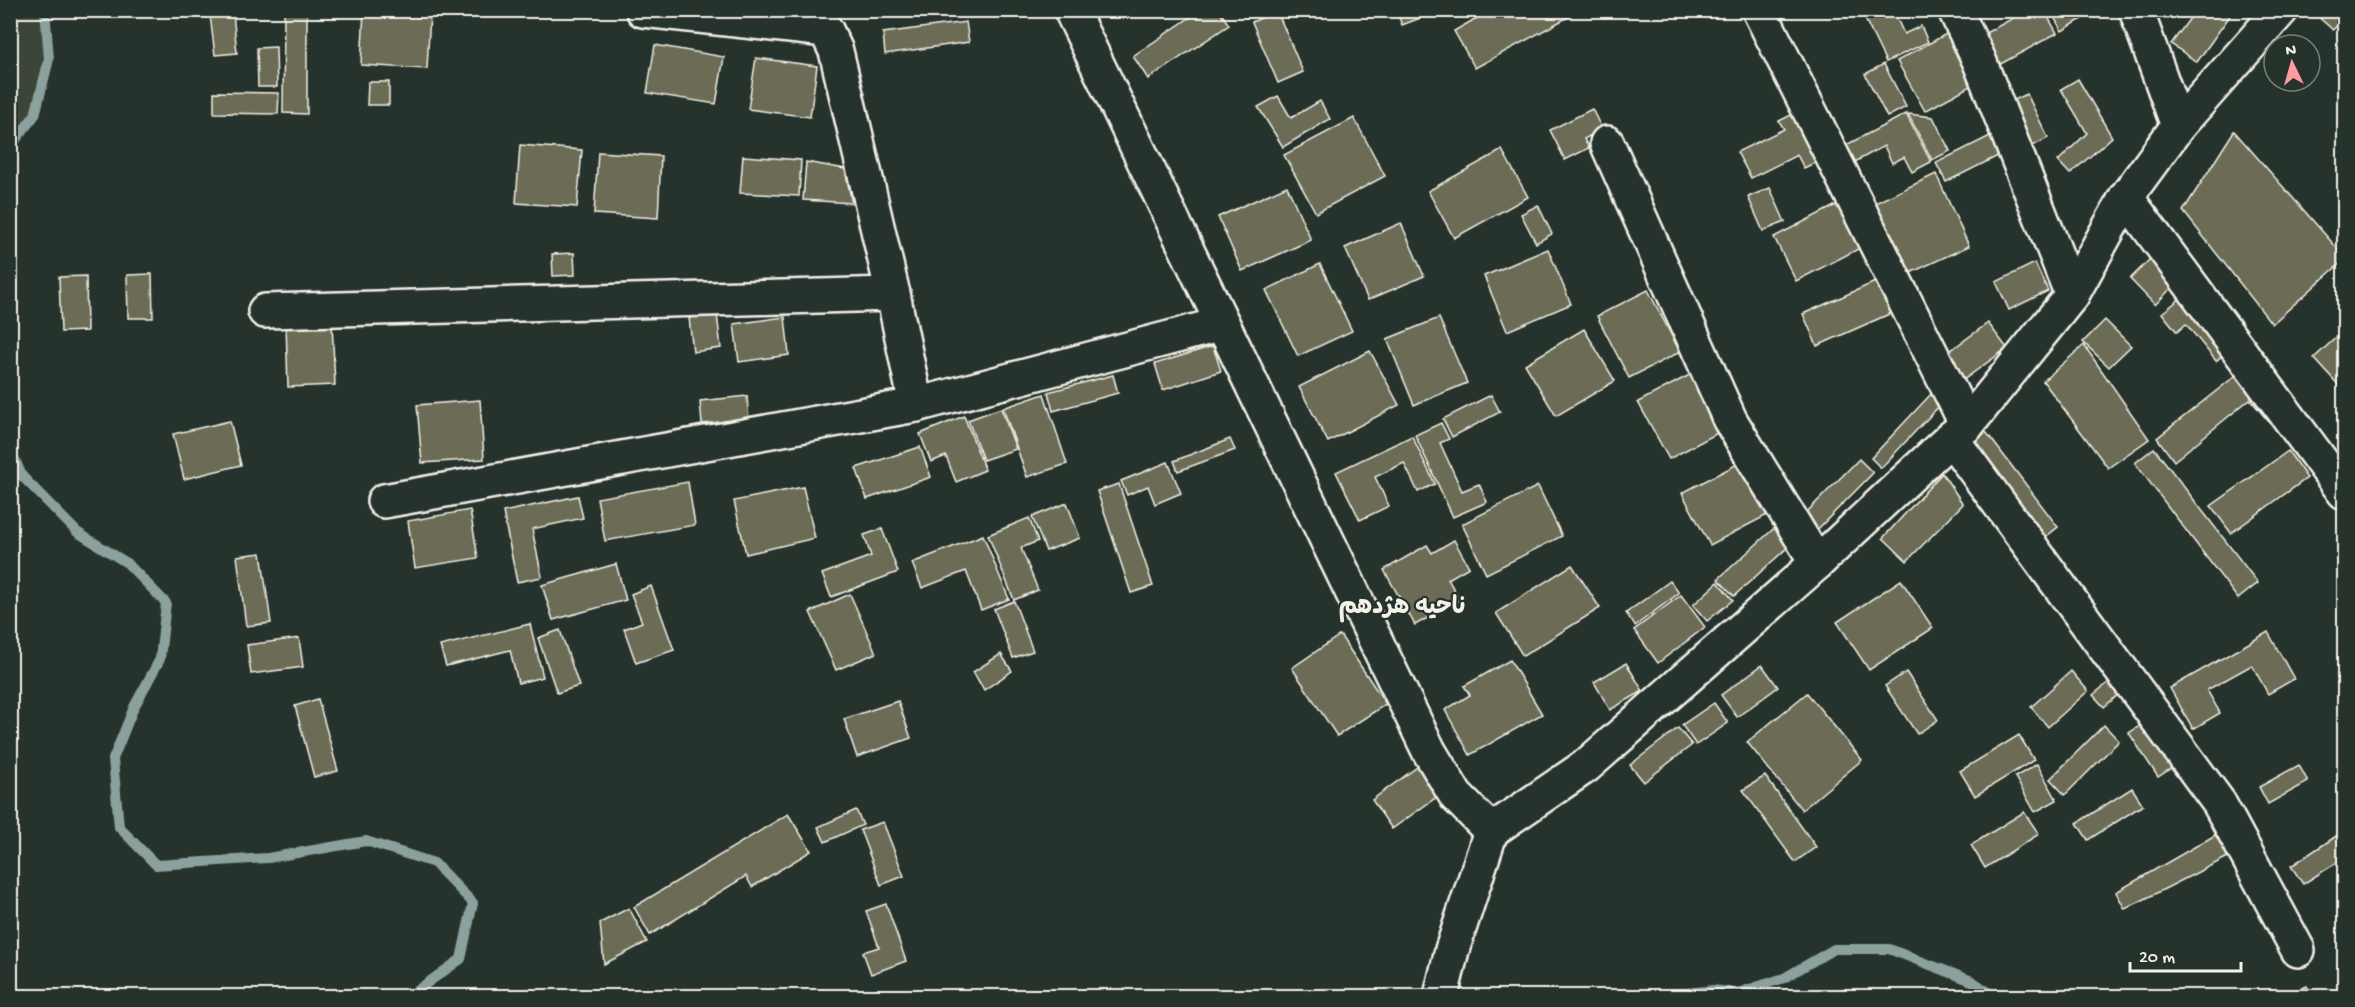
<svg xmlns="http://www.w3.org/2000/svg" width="2355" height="1007" viewBox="0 0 2355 1007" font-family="'Gochi Hand','Playpen Sans Arabic',sans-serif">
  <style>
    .built { fill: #3b4439 }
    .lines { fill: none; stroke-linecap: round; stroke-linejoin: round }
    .stream { stroke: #8ca19e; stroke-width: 10 }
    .building { fill: #6c6c56; stroke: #f4f1e8; stroke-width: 1.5 }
    .minor-casing { stroke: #f4f1e8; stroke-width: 38 }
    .tertiary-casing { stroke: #f4f1e8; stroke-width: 38 }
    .minor { stroke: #26332d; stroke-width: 33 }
    .tertiary { stroke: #26332d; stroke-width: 33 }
    .labels { text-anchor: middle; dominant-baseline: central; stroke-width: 4.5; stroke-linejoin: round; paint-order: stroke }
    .district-label { font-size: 24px; font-weight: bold; fill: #f4f1e8; stroke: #26332d }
  </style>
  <rect width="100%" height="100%" fill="#26332d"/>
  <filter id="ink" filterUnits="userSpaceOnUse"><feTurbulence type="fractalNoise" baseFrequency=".0167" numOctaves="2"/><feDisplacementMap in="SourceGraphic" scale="12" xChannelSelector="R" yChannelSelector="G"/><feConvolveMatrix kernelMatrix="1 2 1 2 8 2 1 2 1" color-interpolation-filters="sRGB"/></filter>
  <g filter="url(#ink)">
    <path class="built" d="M11,10l34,1 4,48 -14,56 -24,32z"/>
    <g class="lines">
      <g class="stream">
        <path d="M10,147l25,-32 14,-56 -4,-49"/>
        <path d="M10,448l12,28 55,56 50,31 39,40 -6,56 -26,48 -21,52 6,68 37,38 112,-7 98,-17 68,22 39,40 -12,56 -52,37"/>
        <path d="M1685,996l4,-3 24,-3 25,3 46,-15 50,-29h55l83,32 22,15"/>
      </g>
    </g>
    <g class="building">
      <path d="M284,10h23v104l-24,-1z"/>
      <path d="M364,10l66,3 -3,56 -66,-4z"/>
      <path d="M1201,10h18l10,15 -81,54 -15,-23z"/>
      <path d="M1396,10h30l2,5 -26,10z"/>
      <path d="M1491,10h78l3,5 -97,53 -21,-37z"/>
      <path d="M1876,10h17l11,24 17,-8 7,16 -42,20 -22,-45z"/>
      <path d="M2028,10h16l13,23 -60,33 -17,-30z"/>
      <path d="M2050,10h47l-35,21z"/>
      <path d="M2196,10h38l-37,52 -26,-18z"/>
      <path d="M2320,10h24v8l-11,12 -17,-15z"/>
      <path d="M1277,11l26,61 -25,11 -26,-61z"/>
      <path d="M233,13l4,40 -22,2 -5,-40z"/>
      <path d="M966,22l3,20 -84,12 -2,-21z"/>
      <path d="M1948,33l28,50 -51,28 -28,-50z"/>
      <path d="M655,45l69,12 -8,47 -69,-11z"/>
      <path d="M276,47l1,40h-19l-1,-39z"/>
      <path d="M756,58l61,8 -7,51 -62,-8z"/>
      <path d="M1884,64l22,43 -19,10 -22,-43z"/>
      <path d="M2078,79l34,58 -42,37 -12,-13 29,-28 -26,-44z"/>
      <path d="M368,82h21v23h-22z"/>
      <path d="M214,92l65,1 -1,21 -64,-1z"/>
      <path d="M2027,94l21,44 -19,10 -21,-45z"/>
      <path d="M1278,96l13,22 29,-17 10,18 -47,28 -25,-40z"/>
      <path d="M1592,109l10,20 -18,10 5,9 -24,12 -15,-30z"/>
      <path d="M1801,110l24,48 -21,10 -7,-13 -46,23 -14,-26 47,-23 -5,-8z"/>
      <path d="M1906,114l25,48 -19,10 -8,-15 -12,6 -8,-17 -29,16 -9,-17z"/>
      <path d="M1908,114l25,3 17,34 -18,9z"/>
      <path d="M1354,118l31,58 -69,37 -32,-58z"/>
      <path d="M2000,131l10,19 -64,32 -10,-19z"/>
      <path d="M2234,131l110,125v4l-72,64 -89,-113z"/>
      <path d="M520,145l62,5 -5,57 -61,-4z"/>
      <path d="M1502,150l26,47 -74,41 -26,-47z"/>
      <path d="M598,152l63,4 -3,62 -64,-4z"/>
      <path d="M743,156l58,4 -2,36 -59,-3z"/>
      <path d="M806,162l39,7 7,34 -49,-3z"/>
      <path d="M1936,174l33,72 -61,28 -33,-71z"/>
      <path d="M1287,186l24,54 -69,31 -24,-54z"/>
      <path d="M1770,188l15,34 -22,9 -15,-34z"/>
      <path d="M1842,202l22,44 -68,35 -22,-44z"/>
      <path d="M1538,205l14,29 -16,9 -15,-29z"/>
      <path d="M1401,223l23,53 -56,24 -23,-52z"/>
      <path d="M1548,249l23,55 -64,27 -23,-55z"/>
      <path d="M574,253l1,22 -22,1 -1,-22z"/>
      <path d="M2156,253l24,26 -25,26 -25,-26z"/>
      <path d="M2035,263l13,28 -39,19 -13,-28z"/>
      <path d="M1320,264l32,67 -54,25 -32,-66z"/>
      <path d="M152,274l1,44h-25l-1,-43z"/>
      <path d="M86,276l1,55 -26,1 -2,-55z"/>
      <path d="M1882,279l14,32 -79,35 -14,-32z"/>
      <path d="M1648,290l32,62 -51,26 -32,-62z"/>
      <path d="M2186,294l44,55 -14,12 -30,-37 -9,8 -15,-19z"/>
      <path d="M717,314l4,34 -28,4 -4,-34z"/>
      <path d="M785,317l4,38 -50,7 -5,-38z"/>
      <path d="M1439,318l28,65 -53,22 -27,-66z"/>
      <path d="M2105,320l26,26 -22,21 -26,-25z"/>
      <path d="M332,323l3,62 -47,2 -2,-62z"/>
      <path d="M1988,323l19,25 -45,33 -19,-25z"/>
      <path d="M1584,329l31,52 -59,35 -31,-52z"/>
      <path d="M2344,330v61l-30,-33z"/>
      <path d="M2084,345l65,94 -41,29 -65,-87z"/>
      <path d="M1213,346l8,25 -58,19 -8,-26z"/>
      <path d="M1370,351l29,54 -71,37 -29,-55z"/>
      <path d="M2244,369l37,46 -12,7 -19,-23 -76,62 -17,-23z"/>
      <path d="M1697,371l30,57 -58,31 -31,-57z"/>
      <path d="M1113,375l5,18 -65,18 -5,-19z"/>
      <path d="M1932,393l10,10 -61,65 -10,-10z"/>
      <path d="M1044,394l23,70 -40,13 -24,-69z"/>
      <path d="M1491,395l9,17 -48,25 -9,-18z"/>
      <path d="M747,396l2,24 -47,4 -2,-23z"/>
      <path d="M480,400l4,59 -62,4 -5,-58z"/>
      <path d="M1001,408l15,41 -33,11 -15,-40z"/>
      <path d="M964,416l21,54 -29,12 -10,-26 -15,6 -11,-28z"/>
      <path d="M230,421l11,44 -57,14 -11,-45z"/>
      <path d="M1441,423l8,16 -9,4 22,48 17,-7 8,18 -34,15 -38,-82z"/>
      <path d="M1986,432l72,95 -15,12 -72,-95z"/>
      <path d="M1412,436l23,48 -17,8 -14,-29 -29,14 14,29 -29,14 -24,-48z"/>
      <path d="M1230,439l5,11 -57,21 -4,-10z"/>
      <path d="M920,447l11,30 -64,22 -11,-31z"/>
      <path d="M2154,448l104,135 -20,16 -103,-136z"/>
      <path d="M2288,451l19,27 -76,55 -20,-27z"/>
      <path d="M1859,459l14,14 -59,60 -14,-14z"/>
      <path d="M1743,461l28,52 -61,32 -28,-52z"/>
      <path d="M1168,462l13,31 -26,11 -7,-18 -21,9 -6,-14z"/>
      <path d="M1942,473l21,31 -56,57 -24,-23z"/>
      <path d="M688,482l7,43 -90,16 -8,-43z"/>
      <path d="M1119,484l34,102 -22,7 -34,-102z"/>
      <path d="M1538,486l24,50 -76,38 -24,-50z"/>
      <path d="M803,487l12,51 -69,16 -12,-53z"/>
      <path d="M578,496l5,22 -51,11 10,48 -25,5 -14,-70z"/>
      <path d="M1067,503l13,35 -34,13 -14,-34z"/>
      <path d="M470,510l8,48 -63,10 -7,-47z"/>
      <path d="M1029,518l9,23 -17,7 17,42 -24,10 -26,-65z"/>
      <path d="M1781,522l16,17 -63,57 -16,-17z"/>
      <path d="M882,529l16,43 -67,25 -9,-23 49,-18 -7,-21z"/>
      <path d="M983,535l26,64 -28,11 -15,-39 -44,17 -10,-25z"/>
      <path d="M1454,540l15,27 -21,12 12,21 -45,25 -31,-55 43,-25 5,8z"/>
      <path d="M261,553l10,70 -25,3 -9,-70z"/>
      <path d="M616,564l10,36 -73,20 -11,-35z"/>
      <path d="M1572,565l28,43 -77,48 -27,-43z"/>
      <path d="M1901,580l32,48 -64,42 -32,-48z"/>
      <path d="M1670,581l9,12 -44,33 -9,-13z"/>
      <path d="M1718,582l15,18 -26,21 -14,-16z"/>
      <path d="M651,586l23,64 -38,13 -12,-34 18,-7 -11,-28z"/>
      <path d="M850,594l26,59 -40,17 -26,-58z"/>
      <path d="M1681,595l24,32 -47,36 -24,-33z"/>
      <path d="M1014,601l19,50 -20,7 -19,-49z"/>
      <path d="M530,624l13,53 -25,6 -8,-33 -64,16 -6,-20z"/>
      <path d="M560,630l19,56 -22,7 -19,-55z"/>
      <path d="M2268,632l26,47 -26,15 -16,-29 -45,25 13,23 -27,16 -23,-41z"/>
      <path d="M1340,635l46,69 -49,32 -45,-68z"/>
      <path d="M299,638l4,29 -52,7 -4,-29z"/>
      <path d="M1001,654l11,17 -28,19 -11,-18z"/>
      <path d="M1510,660l32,54 -72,41 -25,-45 25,-15 -6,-9z"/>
      <path d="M1626,663l17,28 -33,19 -16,-28z"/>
      <path d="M1762,665l16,22 -41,30 -16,-22z"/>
      <path d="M2071,671l17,20 -40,36 -17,-20z"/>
      <path d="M1906,672l32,48 -21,14 -32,-48z"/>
      <path d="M2115,677l10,12 -21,18 -11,-12z"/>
      <path d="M1807,693l55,67 -60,50 -55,-68z"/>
      <path d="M318,699l20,72 -24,6 -19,-71z"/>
      <path d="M898,701l13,37 -54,19 -13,-38z"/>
      <path d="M1714,703l14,20 -32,22 -14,-20z"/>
      <path d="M2147,721l29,44 -18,12 -29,-44z"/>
      <path d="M2104,725l15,16 -54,54 -15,-16z"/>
      <path d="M1678,728l14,17 -48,37 -14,-17z"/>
      <path d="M2019,735l15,25 -59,36 -15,-25z"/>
      <path d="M1424,762l21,29 -53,38 -20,-29z"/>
      <path d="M2037,764l20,36 -22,12 -20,-35z"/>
      <path d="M2299,765l9,17 -40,22 -9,-17z"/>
      <path d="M1765,776l51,71 -21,15 -52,-72z"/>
      <path d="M2132,788l11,17 -55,35 -11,-17z"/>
      <path d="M856,810l7,15 -38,17 -7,-15z"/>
      <path d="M2024,812l15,22 -54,34 -14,-23z"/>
      <path d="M788,814l23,37 -59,36 -6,-11 -96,59 -16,-28z"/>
      <path d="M883,822l21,54 -23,9 -21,-55z"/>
      <path d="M2344,831v27l-41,26 -12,-18z"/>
      <path d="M2217,834l15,21 -107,54 -9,-17z"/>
      <path d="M886,904l20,57 -35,13 -8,-22 16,-5 -13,-36z"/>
      <path d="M629,908l18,34 -43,22 -4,-41z"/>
      <path d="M2307,986l5,10h-29z"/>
    </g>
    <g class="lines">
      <defs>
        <g id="minor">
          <path d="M643,10l183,20 10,21 57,243 23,111"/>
          <path d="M1071,10l358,741 27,45 35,35"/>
          <path d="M1759,10l208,415"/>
          <path d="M1955,10l24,50 93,235"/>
          <path d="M2136,10l42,116"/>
          <path d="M1607,143l123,277 87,143"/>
          <path d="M2126,197l218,295"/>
          <path d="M265,311l628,-17"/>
          <path d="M1951,438l268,365 79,147"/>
          <path d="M384,501l532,-96 306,-81"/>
        </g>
        <path id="tertiary" d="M1441,996l11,-46 39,-119 95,-65 231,-203 134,-125 16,-13 105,-130 54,-98 52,-71 103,-116"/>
      </defs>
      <use href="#minor" class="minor-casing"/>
      <use href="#tertiary" class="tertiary-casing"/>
      <use href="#minor" class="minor"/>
      <use href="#tertiary" class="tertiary"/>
    </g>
  </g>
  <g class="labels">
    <g class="district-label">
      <text x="1402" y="608">ناحیه هژدهم</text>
    </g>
  </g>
  <rect width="2355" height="1007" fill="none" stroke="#26332d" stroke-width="36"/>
  <rect x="18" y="18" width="2319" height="971" fill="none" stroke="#f4f1e8" stroke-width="2" filter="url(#ink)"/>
  <g transform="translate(2292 63) rotate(355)"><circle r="28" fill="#26332d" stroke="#787f78" stroke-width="1.5"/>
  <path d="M0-4.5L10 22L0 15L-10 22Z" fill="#ff9aa2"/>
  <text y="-9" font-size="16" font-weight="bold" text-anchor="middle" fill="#f4f1e8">N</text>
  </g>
  <path d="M2130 962v9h111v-9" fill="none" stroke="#f4f1e8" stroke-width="3"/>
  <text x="2139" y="962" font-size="18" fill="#f4f1e8" stroke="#26332d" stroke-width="4.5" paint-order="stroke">20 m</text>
</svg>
